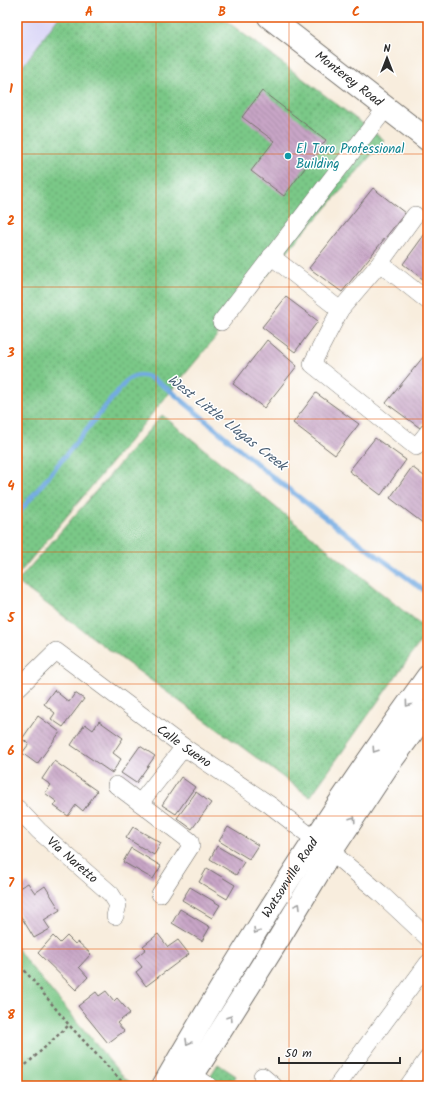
<svg xmlns="http://www.w3.org/2000/svg" width="445" height="1103" viewBox="0 0 445 1103" font-family="Kalam,sans-serif">
  <style>
    .built { fill: #dad6f7 }
    .grass { fill: url(#grass-dots); stroke: #527a59 }
    .park { fill: #7ac887; stroke: #527a59 }
    .lines { fill: none; stroke-linecap: round; stroke-linejoin: round }
    .stream { stroke: #73abe2; stroke-width: 5 }
    .building { fill: url(#building-back-hatch) }
    .minor-casing { stroke: #736f69; stroke-width: 18 }
    .major-casing { stroke: #736f69; stroke-width: 24 }
    .path { stroke: #736f69; stroke-width: 2.5; stroke-dasharray: 3 3; stroke-linecap: butt }
    .minor { stroke: #fff; stroke-width: 17 }
    .major { stroke: #fff; stroke-width: 22 }
    .oneway { stroke: #a0a0a0 }
    .grid { fill: none; stroke: #e8590c; stroke-width: 1; stroke-opacity: 0.55 }
    .culture-dot { fill: #0f9aa8; stroke: #fff; stroke-width: 1.5 }
    .labels { text-anchor: middle; dominant-baseline: central; stroke-width: 3; stroke-linejoin: round; paint-order: stroke }
    .street-label { font-size: 13px; fill: #2b2b2b; stroke: #fff }
    .culture-label { font-size: 13px; fill: #0d838f; stroke: #fff; text-anchor: start }
    .water-label { font-size: 14px; font-style: italic; fill: #485e74; stroke: #fff }
    .neatline { fill: none; stroke: #e8590c; stroke-width: 1.5 }
    .grid-label { font-size: 13px; text-anchor: middle; font-weight: bold; fill: #e8590c }
  </style>
  <defs>
    <pattern id="grass-dots" width="8" height="8" patternUnits="userSpaceOnUse"><rect width="8" height="8" fill="#7ac887"/><path d="M2 2h.1M6 6h.1" fill="none" stroke="#64a36f" stroke-width="1.8" stroke-linecap="round"/></pattern>
    <pattern id="building-back-hatch" width="6" height="6" patternUnits="userSpaceOnUse"><rect width="6" height="6" fill="#c8a5c6"/><path d="M-1 5l2 2M0 0l6 6M5-1l2 2" fill="none" stroke="#a387a1"/></pattern>
  </defs>
  <rect width="100%" height="100%" fill="#fff"/>
  <filter id="ink" filterUnits="userSpaceOnUse"><feTurbulence type="fractalNoise" baseFrequency=".025" numOctaves="2"/><feDisplacementMap in="SourceGraphic" scale="8" xChannelSelector="R" yChannelSelector="G"/><feConvolveMatrix kernelMatrix="1 2 1 2 8 2 1 2 1" color-interpolation-filters="sRGB"/></filter>
  <filter id="wash" filterUnits="userSpaceOnUse"><feTurbulence type="fractalNoise" baseFrequency=".012" numOctaves="4" result="noise"/><feDisplacementMap in="SourceGraphic" scale="16" xChannelSelector="R" yChannelSelector="G"/><feGaussianBlur stdDeviation="0.9" result="paint"/><feColorMatrix in="noise" values="0 0 0 0 0 0 0 0 0 0 0 0 0 0 0 0 0 1.4 0 .05"/><feComposite in="paint" operator="in"/></filter>
  <g filter="url(#wash)">
    <rect width="100%" height="100%" fill="#f8eddd"/>
    <path class="built" d="M17,17h43l-43,57z"/>
    <g class="grass">
      <path d="M59,17h162l163,123 -63,74 -22,23 -282,339v-502z"/>
      <path d="M162,415l266,216 -118,166 -293,-215z"/>
      <path d="M218,1064l18,12 -6,10h-26z"/>
    </g>
    <path class="park" d="M17,948l10,14 97,116 12,8h-119z"/>
    <g class="lines">
      <path class="stream" d="M17,515l110,-135c17,-12 31,3 45,12l97,82 58,45 101,74"/>
    </g>
    <g id="blocks">
      <g class="building">
        <path d="M262,91l64,49 -42,56 -33,-25 23,-30 -32,-24z"/>
        <path d="M373,188l32,25 -63,79 -33,-24z"/>
        <path d="M427,231l1,1v51l-25,-19z"/>
        <path d="M286,297l32,24 -23,31 -33,-25z"/>
        <path d="M267,340l30,26 -33,42 -31,-24z"/>
        <path d="M428,351v67l-8,10 -34,-25z"/>
        <path d="M316,393l43,31 -24,31 -42,-32z"/>
        <path d="M375,438l31,22 -25,35 -32,-24z"/>
        <path d="M412,467l16,12v48l-38,-29z"/>
        <path d="M54,690l15,12 6,-9 9,6 -21,28 -12,-8 4,-6 -11,-9z"/>
        <path d="M38,716l22,16 -23,32 -15,-11 7,-9 -7,-5z"/>
        <path d="M99,721l24,17 -10,15 8,6 -9,14 -41,-28 14,-21 8,6z"/>
        <path d="M140,746l15,10 -19,27 -15,-10z"/>
        <path d="M54,761l43,30 -14,20 -7,-6 -8,11 -14,-10 3,-4 -12,-9 6,-8 -9,-6z"/>
        <path d="M181,777l14,10 -19,27 -14,-9z"/>
        <path d="M196,792l15,11 -19,26 -15,-11z"/>
        <path d="M133,827l28,16 -7,12 -28,-17z"/>
        <path d="M228,827l30,18 -9,14 -30,-18z"/>
        <path d="M217,846l27,16 -8,13 -26,-16z"/>
        <path d="M131,848l30,18 -8,13 -30,-17z"/>
        <path d="M207,868l28,17 -8,14 -28,-17z"/>
        <path d="M28,883l7,10 10,-7 15,24 -16,10 6,9 -16,9 -17,-28v-21z"/>
        <path d="M190,887l30,18 -8,13 -30,-18z"/>
        <path d="M180,909l30,18 -8,14 -30,-18z"/>
        <path d="M158,934l10,13 10,-7 11,14 -43,32 -10,-14 6,-5 -7,-9 11,-9 -3,-3z"/>
        <path d="M53,936l7,7 7,-7 8,8 3,-2 13,12 -12,13 9,10 -12,13 -38,-37z"/>
        <path d="M106,991l8,10 3,-3 13,15 -13,10 7,8 -16,12 -30,-37 18,-14 3,4z"/>
      </g>
    </g>
  </g>
  <g filter="url(#ink)">
    <use href="#blocks" fill-opacity="0" stroke="#736f69" stroke-width="1"/>
    <g class="lines">
      <defs>
        <g id="minor">
          <path d="M271,256l69,54 40,-47 48,38"/>
          <path d="M380,263l35,-48"/>
          <path d="M340,310l-28,54 104,83 12,-15"/>
          <path d="M221,322l165,-214"/>
          <path id="s1" d="M17,689l39,-38 128,96 86,58 61,47 49,41 48,45"/>
          <path d="M116,785l24,18"/>
          <path id="s2" d="M17,808l22,23 72,63 7,11 -3,11"/>
          <path d="M160,894l31,-48 -1,-5 -50,-38 44,-56"/>
          <path d="M193,1075l16,11"/>
          <path d="M262,1076l12,10"/>
          <path d="M337,1086l91,-123"/>
          <path d="M408,1086l20,-28"/>
        </g>
        <g id="major">
          <path id="s3" d="M269,17l159,123"/>
          <path id="s4" d="M163,1086c81,-141 169,-278 265,-410"/>
          <path d="M186,1086l92,-146 53,-88 58,-88 39,-53"/>
        </g>
      </defs>
      <use href="#minor" class="minor-casing"/>
      <use href="#major" class="major-casing"/>
      <g class="path">
        <path d="M17,961l52,64 57,61"/>
        <path d="M17,1073l52,-48"/>
      </g>
      <use href="#minor" class="minor"/>
      <use href="#major" class="major"/>
    </g>
    <defs><path id="oneway-chevron" d="M-2-3.5L2.5 0L-2 3.5" fill="none" stroke-width="1.6" stroke-linecap="round" stroke-linejoin="round"/></defs>
    <g class="oneway">
      <use href="#oneway-chevron" transform="translate(408 704) rotate(126)"/>
      <use href="#oneway-chevron" transform="translate(375 750) rotate(124)"/>
      <use href="#oneway-chevron" transform="translate(353 819) rotate(-56)"/>
      <use href="#oneway-chevron" transform="translate(298 906) rotate(-59)"/>
      <use href="#oneway-chevron" transform="translate(256 931) rotate(122)"/>
      <use href="#oneway-chevron" transform="translate(230 1018) rotate(-58)"/>
      <use href="#oneway-chevron" transform="translate(188 1042) rotate(120)"/>
    </g>
  </g>
  <path class="grid" d="M156,17v1069M289,17v1069M17,154h411M17,287h411M17,419h411M17,552h411M17,684h411M17,816h411M17,949h411"/>
  <circle class="culture-dot" cx="288" cy="156" r="4"/>
  <g class="labels">
    <g class="street-label">
      <text stroke="none"><textPath href="#s3" startOffset="101">Monterey Road</textPath></text>
      <text stroke="none"><textPath href="#s1" startOffset="214">Calle Sueno</textPath></text>
      <text stroke="none"><textPath href="#s2" startOffset="76">Via Naretto</textPath></text>
      <text stroke="none"><textPath href="#s4" startOffset="244">Watsonville Road</textPath></text>
    </g>
    <g class="culture-label">
      <text x="296" y="149">El Toro Professional<tspan x="296" dy="15">Building</tspan></text>
    </g>
    <g class="water-label">
      <text transform="translate(227 423) rotate(38)">West Little Llagas Creek</text>
    </g>
  </g>
  <rect width="445" height="1103" fill="none" stroke="#fff" stroke-width="44"/>
  <g transform="translate(387 58)" stroke="#ffffff" stroke-width="3" paint-order="stroke">
  <path d="M0-3L7 15L0 10L-7 15Z" fill="#2b2b2b"/>
  <text y="-6" font-size="11" font-weight="bold" text-anchor="middle" fill="#2b2b2b">N</text>
  </g>
  <path d="M279 1057v6h121v-6" fill="none" stroke="#2b2b2b" stroke-width="2"/>
  <text x="285" y="1057" font-size="12" fill="#2b2b2b" stroke="#ffffff" stroke-width="3" paint-order="stroke">50 m</text>
  <rect x="22" y="22" width="401" height="1059" class="neatline"/>
  <g class="grid-label">
    <text x="89" y="16">A</text>
    <text x="222" y="16">B</text>
    <text x="356" y="16">C</text>
    <text x="11" y="93">1</text>
    <text x="11" y="225">2</text>
    <text x="11" y="357">3</text>
    <text x="11" y="490">4</text>
    <text x="11" y="622">5</text>
    <text x="11" y="755">6</text>
    <text x="11" y="887">7</text>
    <text x="11" y="1019">8</text>
  </g>
</svg>
